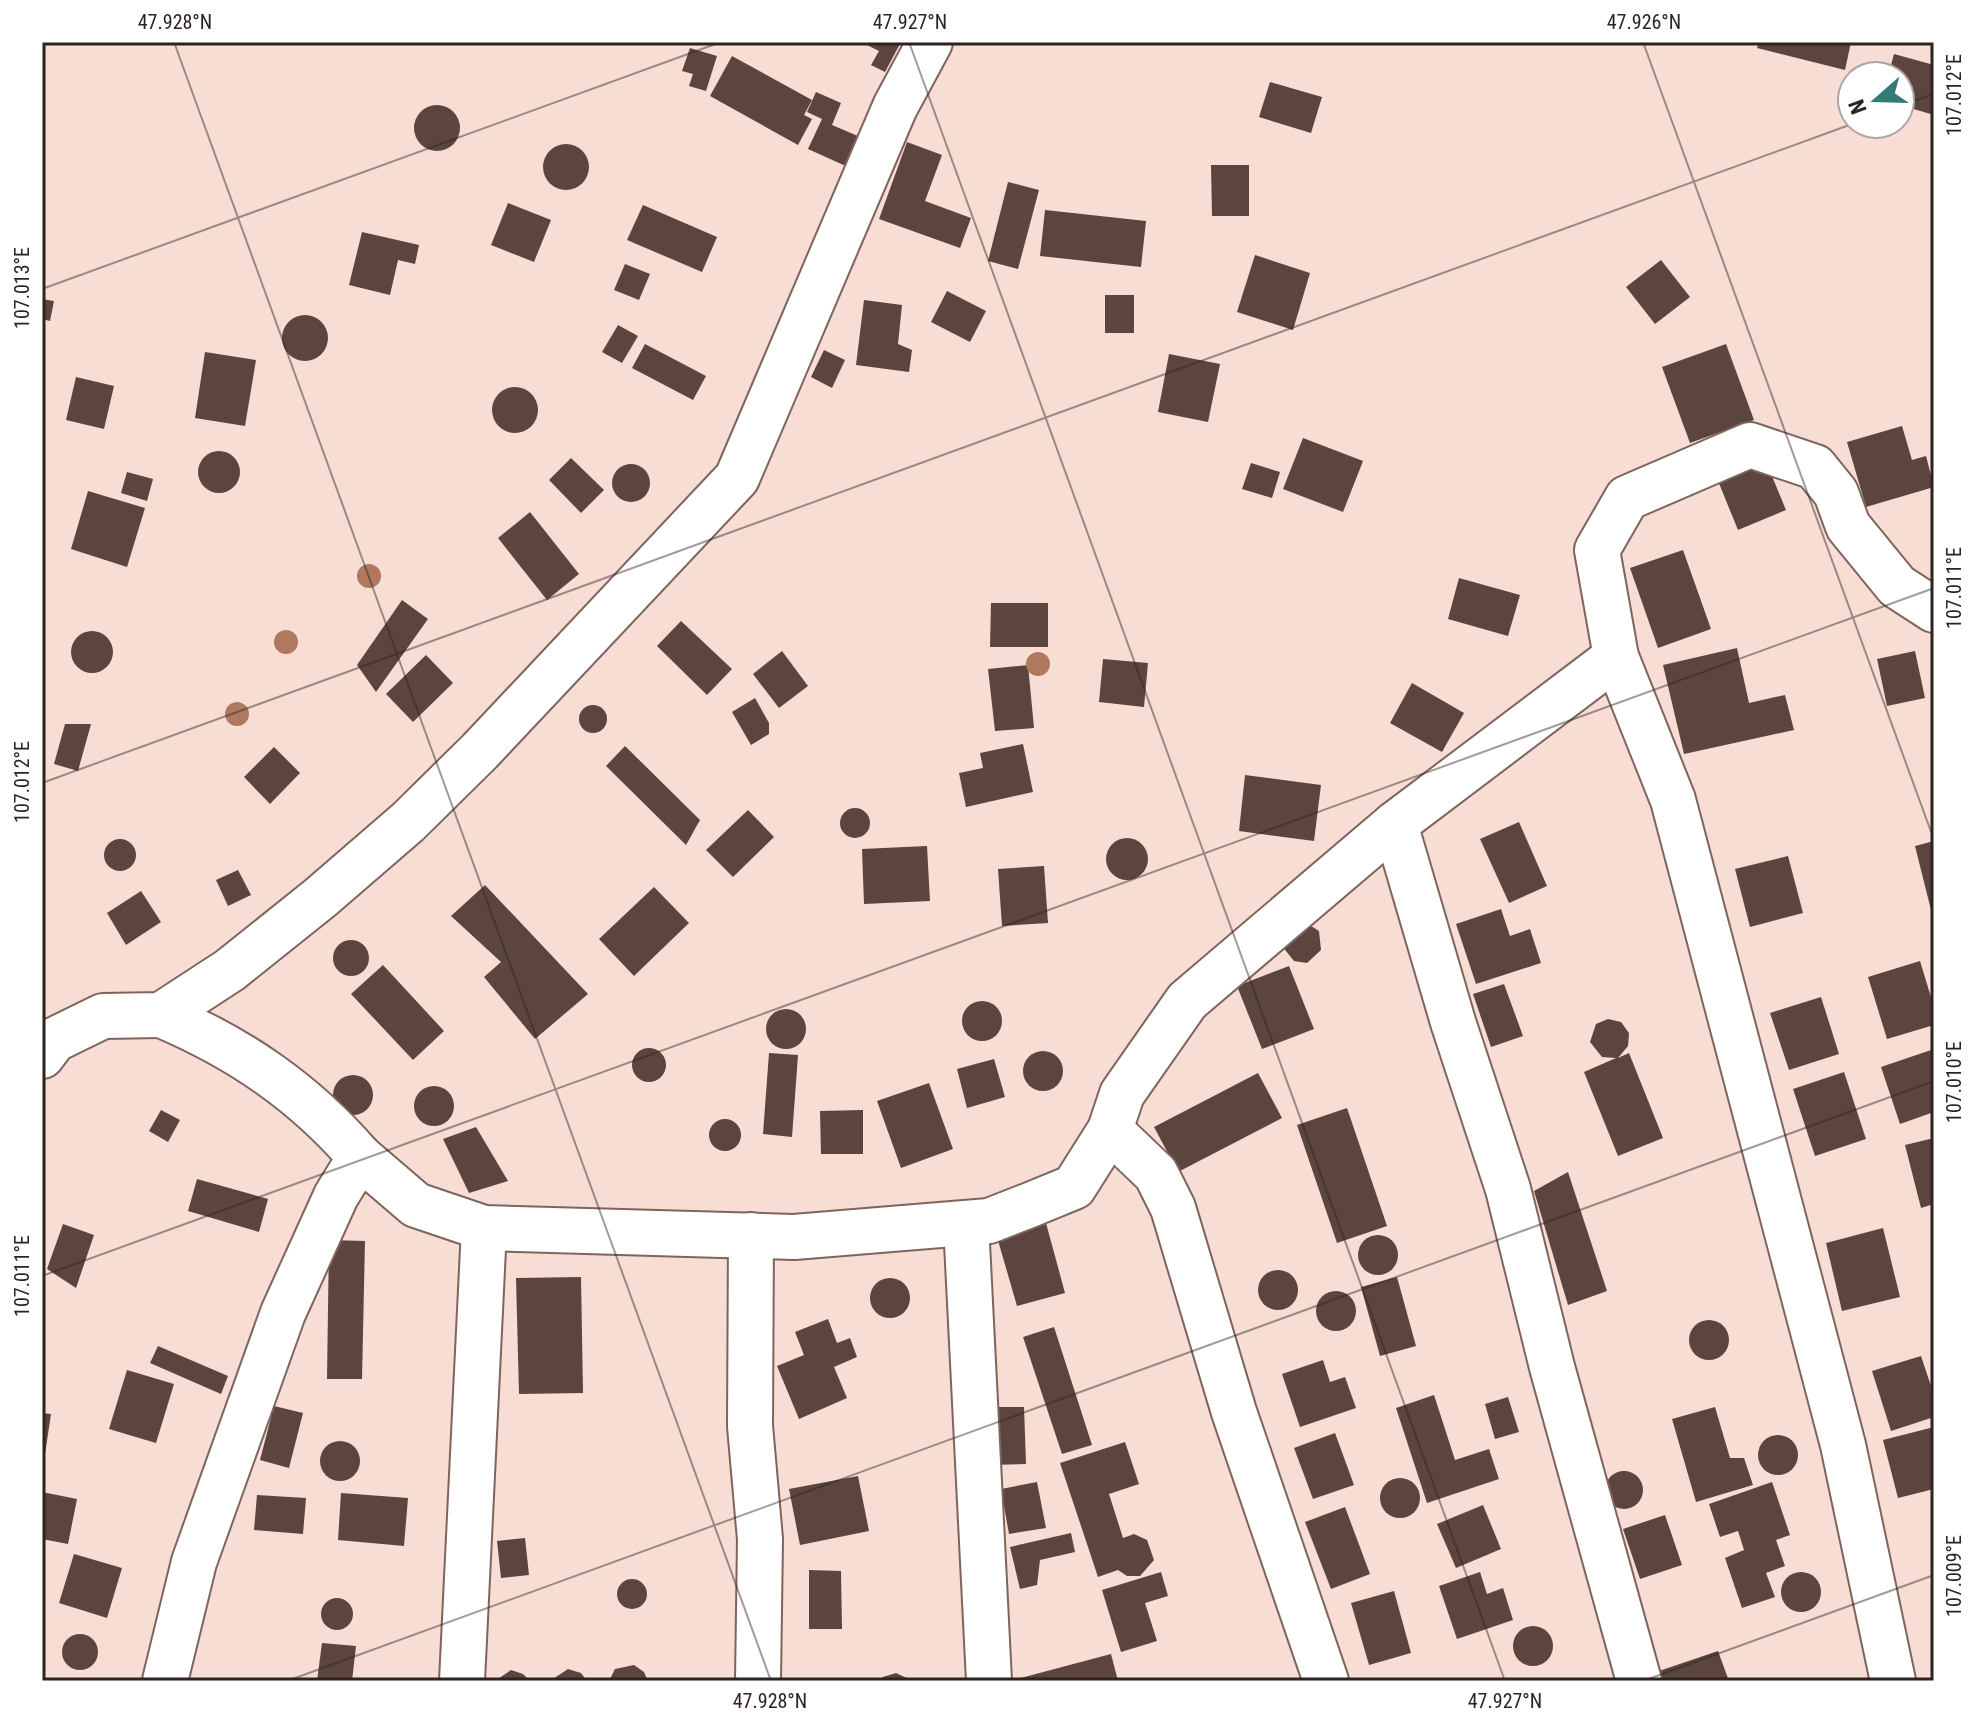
<svg xmlns="http://www.w3.org/2000/svg" width="1976" height="1723" viewBox="0 0 1976 1723" font-family="'Roboto Condensed',sans-serif">
  <style>
    .building { fill: #5b453e }
    .lines { fill: none; stroke-linecap: round; stroke-linejoin: round }
    .minor-casing { stroke: #7d655d; stroke-width: 48 }
    .minor { stroke: #fff; stroke-width: 44 }
    .tree { fill: #b17860 }
    .ticks { fill: none; stroke: #2d2320; stroke-width: 2; stroke-opacity: 0.45 }
    .neatline { fill: none; stroke: #2d2320; stroke-width: 3 }
    .ticks-label { font-size: 20px; text-anchor: middle; fill: #2d2320 }
  </style>
  <rect width="100%" height="100%" fill="#f8ddd4"/>
  <g class="building">
    <path d="M861,42h40l-16,30 -14,-7 8,-14z"/>
    <path d="M1759,42h92l-6,28 -88,-22z"/>
    <path d="M690,48l27,8 -11,35 -17,-5 4,-12 -11,-3z"/>
    <path d="M1894,54l40,11v50l-34,-10v-29h-12z"/>
    <path d="M732,56l80,44 -8,15 8,4 -14,26 -88,-49z"/>
    <path d="M1270,82l52,15 -11,36 -52,-16z"/>
    <path d="M816,92l25,11 -9,22 40,17 -13,30 -51,-23 14,-30 -15,-7z"/>
    <circle cx="437" cy="128" r="23"/>
    <path d="M907,142l35,13 -17,46 46,17 -11,30 -81,-29z"/>
    <circle cx="566" cy="167" r="23"/>
    <path d="M1211,165h38v51h-37z"/>
    <path d="M1008,182l31,8 -21,79 -30,-8z"/>
    <path d="M508,203l43,17 -17,42 -43,-17z"/>
    <path d="M643,205l74,32 -15,35 -75,-32z"/>
    <path d="M1045,210l101,11 -5,46 -101,-11z"/>
    <path d="M362,232l57,13 -4,19 -17,-4 -8,35 -41,-10z"/>
    <path d="M1255,255l55,18 -17,57 -56,-18z"/>
    <path d="M1661,260l29,37 -35,27 -29,-37z"/>
    <path d="M625,264l25,10 -11,26 -25,-10z"/>
    <path d="M947,291l39,20 -16,31 -39,-20z"/>
    <rect x="1105" y="295" width="29" height="38"/>
    <path d="M42,299l12,2 -4,20 -8,-2z"/>
    <path d="M864,300l38,5 -4,39 14,6 -3,22 -53,-7z"/>
    <circle cx="305" cy="338" r="23"/>
    <path d="M618,325l20,11 -16,27 -20,-11z"/>
    <path d="M645,344l61,32 -13,24 -61,-32z"/>
    <path d="M1726,344l28,76 -64,23 -28,-76z"/>
    <path d="M824,350l21,10 -13,28 -21,-11z"/>
    <path d="M205,352l51,8 -11,66 -50,-8z"/>
    <path d="M1169,354l51,10 -12,58 -50,-10z"/>
    <path d="M76,377l38,9 -10,43 -38,-9z"/>
    <circle cx="515" cy="410" r="23"/>
    <path d="M1902,426l10,34 14,-4 8,31 -68,20 -19,-65z"/>
    <path d="M1303,438l60,23 -20,51 -60,-23z"/>
    <circle cx="219" cy="472" r="21"/>
    <path d="M1764,457l22,53 -48,20 -22,-54z"/>
    <path d="M571,458l33,32 -23,23 -32,-33z"/>
    <path d="M1251,463l29,9 -8,26 -30,-9z"/>
    <circle cx="631" cy="483" r="19"/>
    <path d="M127,472l26,7 -6,22 -26,-8z"/>
    <path d="M88,491l57,17 -18,59 -56,-18z"/>
    <path d="M530,512l49,62 -32,26 -49,-62z"/>
    <path d="M1683,550l28,79 -53,19 -28,-80z"/>
    <path d="M1459,578l61,17 -12,41 -60,-17z"/>
    <path d="M402,600l26,19 -52,73 -19,-27z"/>
    <path d="M991,603h57v44h-58z"/>
    <path d="M681,621l51,48 -25,26 -50,-49z"/>
    <circle cx="92" cy="652" r="21"/>
    <path d="M1737,648l12,55 36,-8 9,35 -110,24 -21,-89z"/>
    <path d="M782,651l26,35 -29,22 -26,-34z"/>
    <path d="M1915,651l10,47 -38,8 -10,-47z"/>
    <path d="M426,655l27,28 -40,39 -27,-28z"/>
    <path d="M1103,659l45,4 -4,44 -45,-5z"/>
    <path d="M1028,665l6,63 -39,3 -7,-62z"/>
    <path d="M1412,683l52,30 -22,39 -52,-29z"/>
    <path d="M755,698l14,25v11l-18,11 -19,-33z"/>
    <circle cx="593" cy="719" r="14"/>
    <path d="M65,724h26l-13,47 -24,-7z"/>
    <path d="M1023,744l10,48 -67,15 -7,-34 24,-5 -3,-15z"/>
    <path d="M625,746l75,74 -14,25 -80,-79z"/>
    <path d="M274,747l26,26 -30,31 -26,-27z"/>
    <path d="M1245,775l76,10 -7,56 -75,-10z"/>
    <circle cx="855" cy="823" r="15"/>
    <path d="M748,810l26,27 -41,40 -27,-27z"/>
    <path d="M1519,822l28,64 -38,17 -29,-64z"/>
    <circle cx="1127" cy="859" r="21"/>
    <circle cx="120" cy="855" r="16"/>
    <path d="M1934,841v77h-1l-18,-72z"/>
    <path d="M927,846l3,55 -66,3 -2,-55z"/>
    <path d="M1788,856l15,57 -53,14 -15,-58z"/>
    <path d="M1044,866l4,57 -46,3 -4,-57z"/>
    <path d="M238,870l13,25 -23,11 -12,-26z"/>
    <path d="M485,885l103,109 -53,45 -51,-62 17,-15 -50,-46z"/>
    <path d="M654,887l35,36 -55,53 -35,-37z"/>
    <path d="M141,891l20,31 -35,23 -19,-32z"/>
    <path d="M1501,909l9,27 20,-7 11,34 -65,21 -20,-60z"/>
    <path d="M1308,924l11,7 2,19 -14,13 -13,-2 -12,-15z"/>
    <circle cx="351" cy="958" r="18"/>
    <path d="M1920,961l14,46v18l-47,14 -19,-62z"/>
    <path d="M383,965l61,66 -31,29 -62,-66z"/>
    <path d="M1289,966l25,63 -52,20 -25,-63z"/>
    <path d="M1504,984l19,52 -32,11 -18,-53z"/>
    <path d="M1821,997l18,57 -50,16 -19,-57z"/>
    <circle cx="982" cy="1021" r="20"/>
    <circle cx="786" cy="1029" r="20"/>
    <path d="M1608,1019l13,3 8,11 -1,13 -10,12 11,-5 34,85 -45,18 -34,-84 32,-14 -14,-1 -12,-15 6,-18z"/>
    <circle cx="649" cy="1065" r="17"/>
    <path d="M1934,1049v63l-34,12 -19,-57z"/>
    <circle cx="1043" cy="1071" r="20"/>
    <path d="M769,1053l29,2 -6,82 -29,-3z"/>
    <path d="M994,1059l11,38 -38,11 -10,-39z"/>
    <path d="M1844,1072l22,67 -51,17 -22,-67z"/>
    <path d="M1258,1073l24,45 -104,54 -24,-45z"/>
    <circle cx="353" cy="1095" r="20"/>
    <path d="M929,1083l24,66 -52,19 -24,-67z"/>
    <circle cx="434" cy="1106" r="20"/>
    <path d="M1347,1108l40,118 -50,17 -40,-118z"/>
    <path d="M161,1110l19,10 -12,22 -19,-11z"/>
    <path d="M863,1110v44h-42l-1,-43z"/>
    <circle cx="725" cy="1135" r="16"/>
    <path d="M476,1127l32,54 -39,12 -26,-54z"/>
    <path d="M1934,1138v66l-13,4 -16,-63z"/>
    <path d="M1568,1172l39,119 -39,14 -34,-114z"/>
    <path d="M197,1179l71,20 -9,33 -71,-21z"/>
    <path d="M1046,1223l19,70 -48,13 -20,-69z"/>
    <path d="M63,1224l31,11 -18,53 -29,-19z"/>
    <path d="M1883,1228l17,69 -58,14 -16,-68z"/>
    <circle cx="1378" cy="1255" r="20"/>
    <path d="M329,1240l36,1 -3,138h-35z"/>
    <circle cx="1278" cy="1290" r="20"/>
    <path d="M581,1277l2,116 -64,1 -3,-116z"/>
    <path d="M1397,1277l19,69 -36,10 -19,-69z"/>
    <circle cx="890" cy="1298" r="20"/>
    <circle cx="1336" cy="1311" r="20"/>
    <path d="M828,1319l9,24 13,-5 7,19 -23,10 13,31 -48,21 -22,-53 27,-11 -9,-23z"/>
    <circle cx="1709" cy="1340" r="20"/>
    <path d="M1054,1327l38,118 -30,9 -39,-117z"/>
    <path d="M158,1346l70,30 -7,18 -71,-31z"/>
    <path d="M1921,1356l13,39v22l-43,14 -19,-60z"/>
    <path d="M1323,1360l7,22 15,-5 11,31 -56,19 -18,-53z"/>
    <path d="M127,1370l47,14 -18,59 -47,-14z"/>
    <path d="M1434,1395l21,65 34,-11 10,30 -72,24 -31,-95z"/>
    <path d="M1508,1397l11,35 -24,7 -10,-35z"/>
    <path d="M274,1406l29,7 -14,55 -29,-8z"/>
    <path d="M989,1407h35l2,57 -35,1z"/>
    <path d="M1715,1407l15,51h14l9,27 -57,17 -24,-83z"/>
    <path d="M42,1413l9,1 -7,47h-2z"/>
    <path d="M1934,1427v62l-36,9 -15,-58z"/>
    <path d="M1335,1433l19,52 -41,14 -19,-51z"/>
    <circle cx="1778" cy="1455" r="20"/>
    <circle cx="340" cy="1461" r="20"/>
    <path d="M1125,1442l14,42 -30,10 14,44 11,-4 13,6 7,20 -14,16h-13l-9,-6 -20,7 -38,-114z"/>
    <circle cx="1624" cy="1490" r="19"/>
    <path d="M858,1476l11,55 -69,14 -11,-56z"/>
    <circle cx="1400" cy="1498" r="20"/>
    <path d="M1037,1482l9,46 -37,6 -8,-45z"/>
    <path d="M1772,1482l18,53 -14,5 9,26 -19,7 9,24 -33,11 -17,-50 19,-8 -6,-19 -18,6 -11,-33z"/>
    <path d="M42,1492l35,7 -9,45 -26,-5z"/>
    <path d="M341,1493l67,5 -4,48 -66,-6z"/>
    <path d="M257,1495l49,3 -3,36 -49,-4z"/>
    <path d="M1483,1505l18,44 -45,19 -19,-44z"/>
    <path d="M1345,1507l25,67 -39,15 -26,-67z"/>
    <path d="M1665,1515l17,50 -42,14 -17,-50z"/>
    <path d="M1071,1533l4,19 -35,8 -3,25 -17,4 -10,-42z"/>
    <path d="M525,1538l4,37 -28,3 -4,-37z"/>
    <path d="M74,1554l48,14 -15,50 -48,-15z"/>
    <path d="M809,1570l32,1 1,58h-33z"/>
    <path d="M1161,1572l7,24 -23,7 12,38 -36,11 -19,-62z"/>
    <path d="M1480,1572l7,22 16,-6 10,32 -56,19 -18,-53z"/>
    <circle cx="1801" cy="1592" r="20"/>
    <circle cx="632" cy="1594" r="15"/>
    <path d="M1394,1591l17,62 -42,12 -18,-62z"/>
    <circle cx="337" cy="1614" r="16"/>
    <circle cx="1533" cy="1646" r="20"/>
    <circle cx="80" cy="1652" r="18"/>
    <path d="M322,1643l34,3 -4,35h-35z"/>
    <path d="M1718,1651l11,30h-70l-3,-9z"/>
    <path d="M1111,1654l7,27h-105v-1z"/>
    <path d="M634,1665l10,7 4,9h-39l6,-12z"/>
    <path d="M568,1669l13,4 6,8h-37z"/>
    <path d="M511,1670l12,4 7,7h-35z"/>
    <path d="M896,1673l17,8h-34l4,-4z"/>
  </g>
  <g class="lines">
    <defs>
      <g id="minor">
        <path d="M1616,657l57,143 170,645 50,236"/>
        <path d="M1395,824l58,198 55,167 44,178 87,314"/>
        <path d="M161,1015c78,33 143,77 199,142l-24,39 -53,117 -89,249 -29,119"/>
        <path d="M42,1056l12,-16 49,-24 58,-1 69,-45 90,-72 88,-76 72,-71 257,-273 158,-371 35,-65"/>
        <path d="M1110,1130l46,44 17,34 61,204 92,269"/>
        <path d="M360,1157l56,48 68,23 310,9 195,-16 41,-16 44,-18 36,-57 12,-36 65,-93 208,-177 221,-167 -19,-107 30,-52 123,-53 65,22 21,26 12,33 49,60 37,24"/>
        <path d="M966,1223l23,458"/>
        <path d="M751,1235l-1,191 10,113 -2,142"/>
        <path d="M462,1681l22,-453"/>
      </g>
    </defs>
    <use href="#minor" class="minor-casing"/>
    <use href="#minor" class="minor"/>
  </g>
  <g class="tree">
    <circle cx="369" cy="576" r="12"/>
    <circle cx="286" cy="642" r="12"/>
    <circle cx="1038" cy="664" r="12"/>
    <circle cx="237" cy="714" r="12"/>
  </g>
  <path class="ticks" d="M174,42l597,1639M909,42l596,1639M1643,42l291,798M1900,106l34,-12M42,289l679,-247M42,783l1810,-659M42,1276l1892,-688M287,1681l1647,-600M1643,1681l291,-106"/>
  <rect width="1976" height="1723" fill="none" stroke="#ffffff" stroke-width="88"/>
  <g transform="translate(1876 100) rotate(250)"><circle r="38" fill="#ffffff" stroke="#aba7a6" stroke-width="2"/>
  <path d="M0-6L14 30L0 20L-14 30Z" fill="#337b77"/>
  <text y="-12" font-size="22" font-weight="bold" text-anchor="middle" fill="#2d2320">N</text>
  </g>
  <rect x="44" y="44" width="1888" height="1635" class="neatline"/>
  <g class="ticks-label">
    <text x="175" y="29">47.928°N</text>
    <text x="910" y="29">47.927°N</text>
    <text x="1644" y="29">47.926°N</text>
    <text transform="translate(1954 95) rotate(-90)" y="7">107.012°E</text>
    <text transform="translate(22 288) rotate(-90)" y="7">107.013°E</text>
    <text transform="translate(1954 588) rotate(-90)" y="7">107.011°E</text>
    <text transform="translate(22 782) rotate(-90)" y="7">107.012°E</text>
    <text transform="translate(1954 1082) rotate(-90)" y="7">107.010°E</text>
    <text transform="translate(22 1276) rotate(-90)" y="7">107.011°E</text>
    <text transform="translate(1954 1576) rotate(-90)" y="7">107.009°E</text>
    <text x="770" y="1708">47.928°N</text>
    <text x="1505" y="1708">47.927°N</text>
  </g>
</svg>
